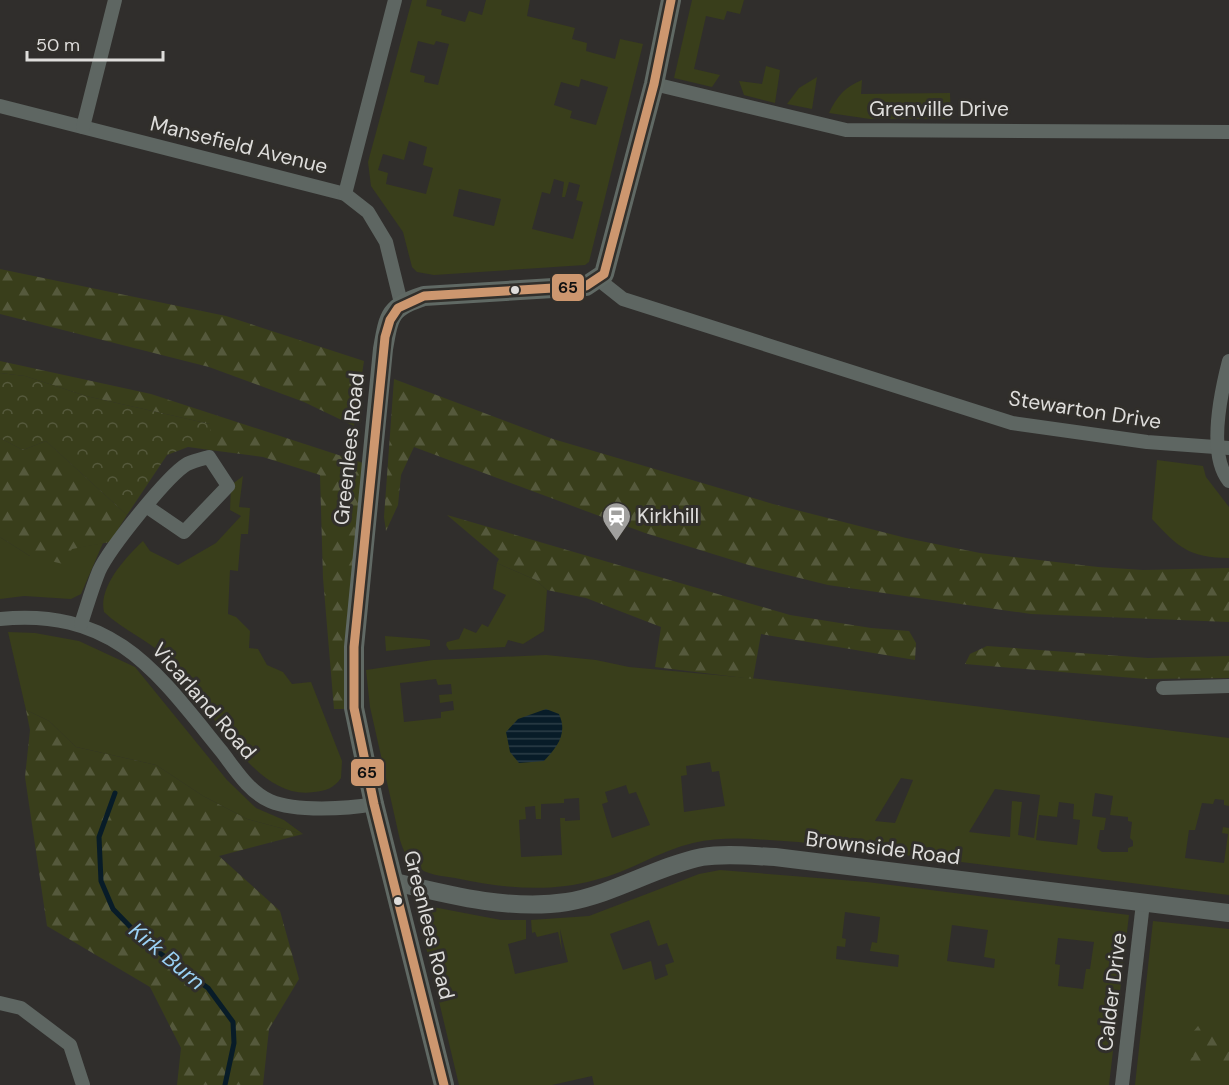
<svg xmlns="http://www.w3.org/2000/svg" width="1229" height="1085" viewBox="0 0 1229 1085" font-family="'DM Sans',sans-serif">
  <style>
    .green { fill: #393e1b; fill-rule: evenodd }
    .forest { fill: url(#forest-firs) }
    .park { fill: url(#park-crowns) }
    .water { fill: url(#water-rules) }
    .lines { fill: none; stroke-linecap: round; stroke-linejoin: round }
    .stream { stroke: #081c28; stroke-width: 5 }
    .minor { stroke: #5e6662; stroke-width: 14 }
    .tertiary { stroke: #5e6662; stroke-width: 18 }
    .secondary { stroke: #606964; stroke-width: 20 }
    .bus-1-casing { stroke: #312f2b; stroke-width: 14 }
    .bus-1 { stroke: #cd976f; stroke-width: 9 }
    .bus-dot { fill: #dedddb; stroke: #312f2b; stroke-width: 2 }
    .labels { text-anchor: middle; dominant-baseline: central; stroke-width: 6; stroke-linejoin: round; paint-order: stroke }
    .street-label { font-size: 21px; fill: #dedddb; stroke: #312f2b }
    .poi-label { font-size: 21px; fill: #dedddb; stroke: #312f2b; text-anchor: start }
    .water-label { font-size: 22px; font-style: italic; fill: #9ad1f5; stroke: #312f2b }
    .line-badge { stroke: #312f2b; stroke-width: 2 }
    .pale-badge-label { font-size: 16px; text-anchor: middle; font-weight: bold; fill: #111 }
  </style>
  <defs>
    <pattern id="forest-firs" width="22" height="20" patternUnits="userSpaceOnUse" patternTransform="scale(1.5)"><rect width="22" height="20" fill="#393e1b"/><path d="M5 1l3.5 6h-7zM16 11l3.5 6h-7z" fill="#55593c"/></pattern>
    <pattern id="park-crowns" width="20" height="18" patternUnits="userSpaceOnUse" patternTransform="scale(1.5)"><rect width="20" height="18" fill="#393e1b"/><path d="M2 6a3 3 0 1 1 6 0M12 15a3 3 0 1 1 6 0" fill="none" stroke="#55593c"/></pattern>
    <pattern id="water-rules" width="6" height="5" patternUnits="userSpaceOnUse" patternTransform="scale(1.5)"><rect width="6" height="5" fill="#081c28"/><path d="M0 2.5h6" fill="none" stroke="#2c3d47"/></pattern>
  </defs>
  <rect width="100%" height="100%" fill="#302e2c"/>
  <g class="green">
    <path d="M412,0h15l-1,6 16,4 -1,5 24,7 4,-11 13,4 4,-15h44l-3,16 48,12 -3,11 15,4 -1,8 29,8 5,-20 23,5 -54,218 -4,3 -151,10 -17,-3 -5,-5 -9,-35 -32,-46 -3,-24zM418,41l16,4 2,-4 13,3 -11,41 -14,-3 1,-6 -15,-4zM581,79l27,8 -12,38 -26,-7 2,-7 -18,-6 7,-23 18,5zM409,141l18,6 -4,18 10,3 -7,26 -40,-10 2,-11 -10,-3 5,-16 21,6zM554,179l10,3 -2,15h3l4,-15 11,3 -4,15 7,2 -10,37 -41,-10 10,-37 8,2zM459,189l42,10 -7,27 -41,-10z"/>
    <path d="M692,0h52l-4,14 -13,-3 -3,9 -18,-4 -12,53 26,6 -8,12 -38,-9z"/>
    <path d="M766,66l14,4 -5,33 -31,-8 -5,-14 23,3z"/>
    <path d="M817,77l-5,32 -25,-5 12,-16z"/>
    <path d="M862,80l-1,14 89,-1 1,26h-81l-41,-6c8,-17 16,-26 33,-33z"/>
    <path d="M1157,460l46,6 3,11 23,30v51c-40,0 -51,-11 -77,-39z"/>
    <path d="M243,476l-4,31 11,1 -2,26h-7l-3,37 -8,-1 -2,44 8,3 14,14 -1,17 9,1 9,16 16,7 9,12 19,-2 31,79 -1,17c-7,10 -15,13 -27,14 -64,10 -107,-96 -147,-134 -19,-18 -44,-28 -63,-46 -6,-25 22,-55 39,-71l7,10 28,14 38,-22 25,-27 -11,-6 1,-25z"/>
    <path d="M0,537l30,19 73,-13 -22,51 -10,5 -47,-3 -24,3z"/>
    <path d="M497,563l39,17 11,10 -3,41 -21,13 -15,-4 -3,7 -56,3 -3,-5 1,-3 12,-3 5,-11 12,5 6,-9 6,3 18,-32 -13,-6z"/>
    <path d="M8,632l27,1 44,8 56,26 92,113 29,28 28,12 19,14 -56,-15 -44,-23 -47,-31 -80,-18 -27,-26 -23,-11z"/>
    <path d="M385,636l39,3 6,1v6l-44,5z"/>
    <path d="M546,655l50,5 33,7 131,12 469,59v68l-5,-1v-5l-9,-1 -2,5 -11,-1 -7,27h-6l-4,28 39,5 4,-29 -6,-1 1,-6 6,1v67l-431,-53c-35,-2 -70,-7 -105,1 -34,8 -64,29 -98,37 -46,13 -93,8 -140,-2 -13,-2 -28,-3 -39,-12 -9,-7 -13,-16 -16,-26l-30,-133 -4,-37 67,-10zM436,679l2,6 13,-1 1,10 -13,1 1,8 13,-2 1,9 -13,2v6l-37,4 -4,-39zM710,762l2,10 7,-1 6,35 -41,6 -3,-36 6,-1 -1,-9zM901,778l12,2 -18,43 -20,-2zM626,785l3,9 7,-2 14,33 -38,13 -10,-34 6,-2 -3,-10zM995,789l45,6 -6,43 -16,-3 4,-33 -10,-1 -2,36 -41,-5zM1095,793l18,3 -3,19 18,2v4l4,1 -2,16 3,3v5l-5,2v4h-26l-5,-4 3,-18h4l2,-12 -14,-2zM579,798l1,22 -15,1v-3h-5l2,37 -41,2 -2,-37 7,-1 -1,-12 10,-1 1,13h5v-15l23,-1v-4zM1059,802l15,2 -1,15 7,1 -3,25 -41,-5 3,-25 18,2z"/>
    <path d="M720,870l147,12 262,33 -20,170h-515l-2,-9 -40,9h-93l-39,-163 4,-14 9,-1 68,13h25v19l-18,5 7,30 53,-12 -8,-33 2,22 -4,-19 -21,5 -2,-5 -3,1 -1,-13 58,-4 110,-42zM845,912l35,5 -3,26 -5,-1 -2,9 29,4 -1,12 -62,-8 1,-13 8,1 1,-8 -4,-1zM649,920l9,26 9,-3 7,19 -9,3 3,10 -13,5 -4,-19 -28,9 -13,-36zM952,925l36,5 -4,27 11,2 -1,9 -47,-7zM1058,938l36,4 -4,27h-4l-3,20 -25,-3 2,-21 -5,-1z"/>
    <path d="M1153,921l76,8v156h-94z"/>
  </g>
  <g class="forest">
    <path d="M0,269l226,47 138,45 -10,65 -50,-24 -95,-35 -209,-53z"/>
    <path d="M0,361l151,33 212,69 -17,182 -2,64h-10l-11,-131 -3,-103 -57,-18 -53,-7v-26l-124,-28 -61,-20 -25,-3z"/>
    <path d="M394,379l159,60 220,65 133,34 74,15 118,14 45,3 86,-2v54l-198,-8 -203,-29 -73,-18 -110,-34 -231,-86 -13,28 -3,30 -12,26 -2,-14z"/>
    <path d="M0,438l23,12 23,-9 81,74 -17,27 -38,7 -9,15 -33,-8 -30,-19z"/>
    <path d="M447,515l343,100 81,13 38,3 7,12 -1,17 -154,-26 -8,45 -98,-12 6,-40 -75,-29 -39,-8 -11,-10 -39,-17 2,-4z"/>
    <path d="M987,646l161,12 81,-2v22l-83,1 -181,-15 5,-10z"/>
    <path d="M26,710l23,11 27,26 80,18 47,31 44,23 56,15 -84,22 61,55 19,68 -30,50 -6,56h-86l4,-37 -31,-61 -103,-61 -22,-149 5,-47z"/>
    <path d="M1205,1024l24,17v24c-21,-5 -23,-8 -42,4l-5,-4v-5l11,-3 4,-20 -4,-5 5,-6z"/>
  </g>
  <path class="park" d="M0,373l25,3 61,20 124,28v26l-22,-3 -21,8 -40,60 -81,-74 -23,9 -23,-12z"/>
  <path class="water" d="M546,709l13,5c9,20 -2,33 -15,47l-25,2 -9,-11 -4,-20 12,-13z"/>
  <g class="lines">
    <path class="stream" d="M115,793l-16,44 2,44 12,28 33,34 62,45 25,34 1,21 -9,42"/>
    <g class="minor">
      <path d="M654,84l192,46 383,2"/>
      <path d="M0,106l345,88 23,18 18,30 15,61"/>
      <path d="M83,127l32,-127"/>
      <path d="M345,194l50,-194"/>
      <path d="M599,280l24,19 389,124 135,19 82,6"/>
      <path d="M1229,361c-8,31 -22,93 0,120"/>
      <path d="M0,619c115,-11 157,53 222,133 13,17 27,40 48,49 26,11 77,8 104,3"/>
      <path d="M81,624c6,-18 11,-36 18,-53 10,-22 68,-95 88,-107 7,-3 15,-5 22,-7l19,29 -44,46 -38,-26"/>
      <path d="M1163,688l66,-2"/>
      <path d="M0,1003l21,5 49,37 13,40"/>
      <path d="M1122,1085l21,-182"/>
    </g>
    <path class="tertiary" d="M395,882c54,13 116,29 172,20 47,-8 88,-35 135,-45 23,-4 49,-1 73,0l454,56"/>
    <path class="secondary" d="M444,1085l-70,-281 -20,-96v-61l29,-298c6,-35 7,-42 41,-53l162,-10 18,-12 50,-190 17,-84"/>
    <defs>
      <path id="bus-1" d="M444,1085l-70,-281 -20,-96v-61l31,-310 5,-17 8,-12 26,-12 162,-10 18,-12 50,-190 17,-84"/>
    </defs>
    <use href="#bus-1" class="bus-1-casing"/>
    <use href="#bus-1" class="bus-1"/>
  </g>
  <defs>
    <symbol id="station-pin" viewBox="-11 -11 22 30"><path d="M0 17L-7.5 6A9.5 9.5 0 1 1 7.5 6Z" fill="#a1a09e" stroke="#312f2b"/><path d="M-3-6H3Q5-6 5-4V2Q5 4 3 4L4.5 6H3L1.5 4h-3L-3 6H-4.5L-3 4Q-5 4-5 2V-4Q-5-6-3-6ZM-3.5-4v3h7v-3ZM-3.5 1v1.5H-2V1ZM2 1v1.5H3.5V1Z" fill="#fff"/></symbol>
  </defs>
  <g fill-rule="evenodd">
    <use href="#station-pin" x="600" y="500" width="33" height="45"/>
  </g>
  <g class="bus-dot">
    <circle cx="515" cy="290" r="5"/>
    <circle cx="398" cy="901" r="5"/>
  </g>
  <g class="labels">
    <g class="street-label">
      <text x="939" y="109">Grenville Drive</text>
      <text transform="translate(239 145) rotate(14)">Mansefield Avenue</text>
      <text transform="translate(1085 410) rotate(9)">Stewarton Drive</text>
      <text transform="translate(349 449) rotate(-84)">Greenlees Road</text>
      <text transform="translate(204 701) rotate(49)">Vicarland Road</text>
      <text transform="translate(883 848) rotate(7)">Brownside Road</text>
      <text transform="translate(429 925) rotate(76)">Greenlees Road</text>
      <text transform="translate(1112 992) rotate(-83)">Calder Drive</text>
    </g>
    <g class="poi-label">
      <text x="637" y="516">Kirkhill</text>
    </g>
    <g class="water-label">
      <text transform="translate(167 956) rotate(40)">Kirk Burn</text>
    </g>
  </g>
  <g class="line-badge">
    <rect x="551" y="273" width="34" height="29" rx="6" fill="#cd976f"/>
    <rect x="350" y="758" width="35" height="29" rx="6" fill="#cd976f"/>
  </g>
  <g class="pale-badge-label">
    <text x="568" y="293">65</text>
    <text x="367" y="778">65</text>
  </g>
  <path d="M27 51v9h136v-9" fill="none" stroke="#dedddb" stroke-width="3"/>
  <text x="36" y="51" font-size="18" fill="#dedddb" stroke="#312f2b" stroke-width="4.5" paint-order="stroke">50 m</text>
</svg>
